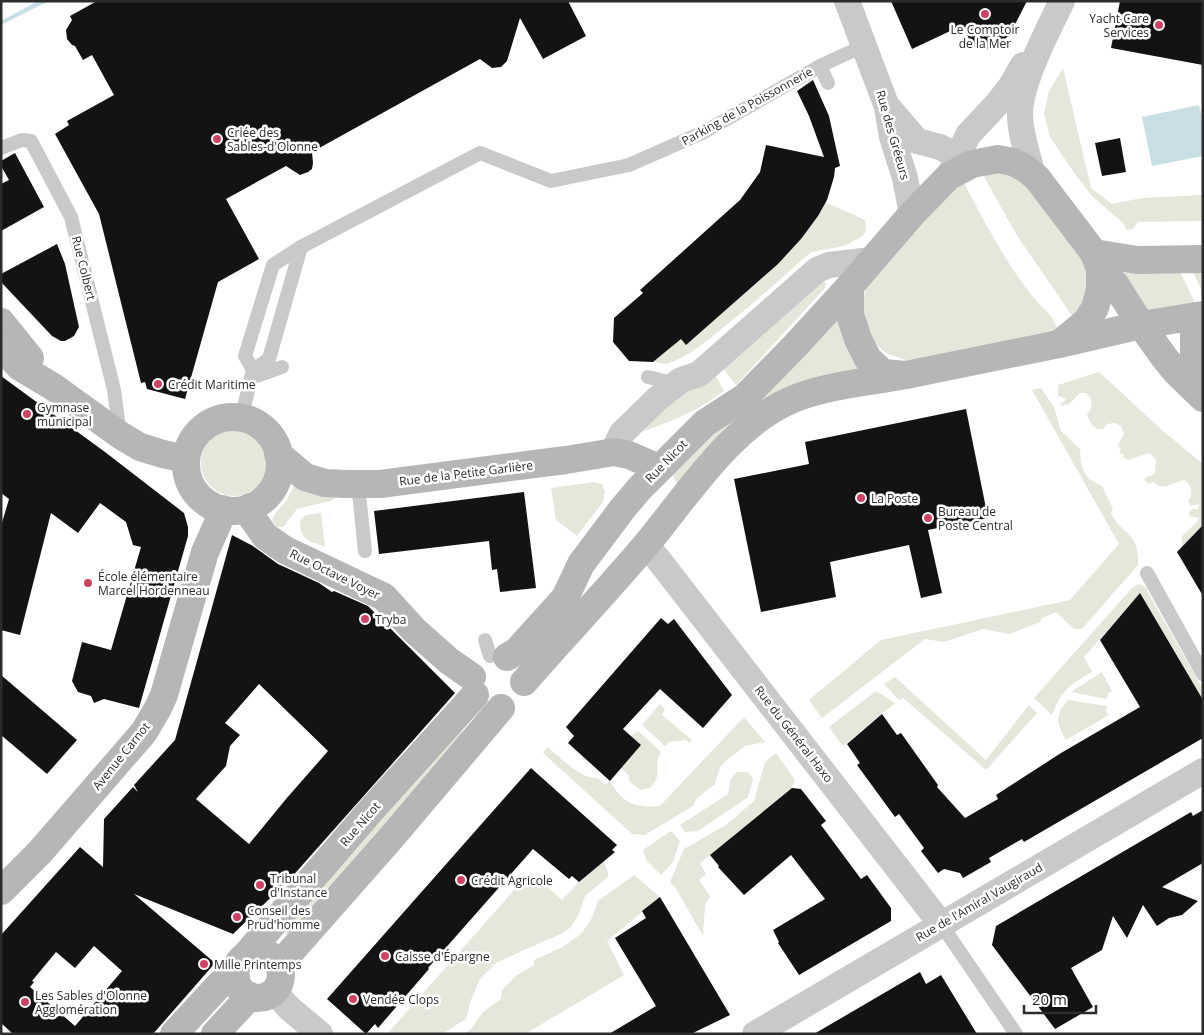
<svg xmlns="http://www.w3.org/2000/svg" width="1204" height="1035" viewBox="0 0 1204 1035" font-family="'Open Sans',sans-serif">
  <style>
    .green { fill: #e3e8da }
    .water { fill: #c9dfe5 }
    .pier { fill: #fff }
    .building { fill: #131313; fill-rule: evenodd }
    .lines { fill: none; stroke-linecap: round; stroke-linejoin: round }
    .lane { stroke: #c9c9c9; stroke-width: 14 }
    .street { stroke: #c9c9c9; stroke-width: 26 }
    .secondary { stroke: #b6b6b6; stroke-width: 28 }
    .poi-dot { fill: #ce4262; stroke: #fff; stroke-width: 2 }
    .labels { text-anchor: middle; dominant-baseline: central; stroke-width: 5; stroke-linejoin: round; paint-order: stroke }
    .poi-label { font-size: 12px; fill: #2c2c2c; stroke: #fff; text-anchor: start }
    .street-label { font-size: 12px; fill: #2c2c2c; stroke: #fff }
  </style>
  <rect width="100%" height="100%" fill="#fff"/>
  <g class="green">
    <path d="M1063,68l28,120 21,16 30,-6 61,-3v26l-65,1 -5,7 -7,1 -2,-6 -32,-28 -17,-22 -25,-37 -6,-24 5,-22z"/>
    <path d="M1001,172l17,6 13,10 51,71 5,16v27l-14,15 -57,-83 -34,-61z"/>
    <path d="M963,181c21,40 42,81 70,116 8,10 24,21 24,34l-147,31 -24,-9 -13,-11 -11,-33 3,-18 9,-17 80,-91z"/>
    <path d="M825,202l40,18 1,8 -1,5 -4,4 -17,9 -33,6 -59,52 -44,36 -18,13 -13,7 -10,4 -14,-2 19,-15v-18l14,16 92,-81 23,-25z"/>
    <path d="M1190,266h13v27z"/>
    <path d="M1178,268l19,39 -47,7 -26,-40 2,-2z"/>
    <path d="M823,280l3,3 -1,5 -89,97 -14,-18z"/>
    <path d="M840,317l28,54 -119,34z"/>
    <path d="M1099,372l64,59 40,33v61l-21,22v-11l15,-14 2,-4 -9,-2 -1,-4 4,-3h5l1,-5 -9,2 -2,-6 3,-3c1,-8 0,-12 -7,-17 -11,2 -20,12 -30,2l-6,2 -4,-5 5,-3 4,-1 2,-3 1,-13 -7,-6 -21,7 -5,-3 1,-2 -5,-2 2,-4 -3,-4 6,-11 -3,-8 -6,-3 -8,1 -4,5c-12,0 -11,-5 -16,-14 6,-8 7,-15 -1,-22h-6l-11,11 -8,2v-3l3,-1 2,-3 -8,-3v-11z"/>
    <path d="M715,375l9,16c-27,20 -52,31 -84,41l44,-46z"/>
    <path d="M1041,388l13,19 7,24 19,18 1,14 3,9 5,7 13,7 11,23 -2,5c13,23 28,17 27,51l-56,64h-8l-18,-17 -14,6 -2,4 -30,12 -27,-5 -39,13 -19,-3 -103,79 -13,-18 72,-60 189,-40 49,-56 -87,-154z"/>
    <path d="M739,413l4,6 -63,69 -4,-5 -9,-24 40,-19z"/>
    <circle cx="234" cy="463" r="33"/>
    <path d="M594,482l8,2 3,7 -2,11 -26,34 -21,-16 -5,-32z"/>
    <path d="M301,483l30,9 4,6 -5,3 -33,8 -14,18h-6l-5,-7 2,-5 12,-14 8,-15z"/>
    <path d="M321,513l4,34c-17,-7 -25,-7 -25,-27l6,-5z"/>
    <path d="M1139,584l8,4v3l56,98v11l-63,-106 -56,63 8,15c-23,13 -30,18 -40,43l-18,-17 99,-111z"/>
    <path d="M1102,672l10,19 -4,3 -1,5 -36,-7z"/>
    <path d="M895,677l91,83 43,-55 8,8 -51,57 -83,-72 -4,2 -15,-16z"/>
    <path d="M876,691l19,12 -52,43 -14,-19z"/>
    <path d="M1068,700l39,6 -1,6 3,3 -43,25c-9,-17 -12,-25 2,-40z"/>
    <path d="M660,704l5,5 -3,6 30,25 -2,3 -5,-3 -16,2 -4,4 -23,-21z"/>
    <path d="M744,717l21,25 -20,4 -18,14 -7,7 -5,17 -18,14 -4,8 -48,29 -13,-1 -89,-81 4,-6c13,10 35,33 51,31l7,7 5,-4c13,23 25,27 50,25z"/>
    <path d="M457,728l7,6 -173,206 -10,-12z"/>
    <path d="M638,731l23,21c-10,17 4,19 -11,36l-10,2 -12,-10 2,-3 -9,-9 20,-23 -10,-9z"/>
    <path d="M776,753l19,27 -4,9 -91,74 6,11 -7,6 11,16 -5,9 -2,31 -28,-49 -5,-5 14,-33 42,-24 28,-24 11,-39z"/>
    <path d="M737,772h11l5,7 -5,18 -50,34 -13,1 -5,-7 48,-31 3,-15z"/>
    <path d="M671,831l9,10 -7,21 -12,13 -14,-14 -4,-11z"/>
    <path d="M603,861l5,11v5l-23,19 -7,20 -8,12 -9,6 -37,16 -28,13 -16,16 -9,21 -5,19 -24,15h-55l143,-162 32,28 17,-18z"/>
    <path d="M634,875l26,22 -53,44 17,34 -99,59h-61l7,-5 12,-17 18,-13 1,-9 14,-14 18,-11v-5l27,-12 20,-14 11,-16 6,-17z"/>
  </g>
  <g class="water">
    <path d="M1,1h48l-48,24z"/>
    <path d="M1199,105l4,16v35l-51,10 -10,-49z"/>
  </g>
  <path class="pier" d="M5,1h33l-37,20v-18z"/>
  <g class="building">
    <path d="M97,1h471l18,35 -43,23 -23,-41 -13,43 -6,6 -9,1 -12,-9 -168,93 1,11 -1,6 -4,3 -8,3 -14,-9 -60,33 33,60 -41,23 -33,117 -38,-10 -2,-7 -4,1 -42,-169 -44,-80 14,-9 -2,-4 47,-26 -22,-40 -9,5 -8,-14 -3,-1 -5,-6 -1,-9 6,-10 -2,-4z"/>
    <path d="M891,1h136l-18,35 -23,14 -14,-4 -9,-21 -51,24z"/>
    <path d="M1120,1h83v64l-92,-17z"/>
    <path d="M813,80l16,36 11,50 -5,2 -1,9 -7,23 -9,16 -17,23 -23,25 -92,81 -5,-6 -28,23 -24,-1 -16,-19 1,-24 29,-25 -3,-3 100,-90 20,-28 6,-27 58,12 -15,-41 -12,-25z"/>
    <path d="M1120,138l6,34 -24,4 -7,-33z"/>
    <path d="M15,153l29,54 -43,24v-47l8,-4 -8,-14v-5z"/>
    <path d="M57,244l8,20 14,63 -5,9 -9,5h-4l-9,-5 -51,-54v-8z"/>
    <path d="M1,376l104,76 79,61 4,14v9l-49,172 -35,-9 -10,4 -3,-7 -13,-4 -6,-11 10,-39 29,8 30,-103 -8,-2 -7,-23 -26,-19 -22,30 -27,-20 -31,122 -19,-5v-104l8,-27 -8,-6z"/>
    <path d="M966,409l22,109 -60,12 14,63 -21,5 -12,-53 -79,17 6,35 -75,15 -27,-133 75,-15 -4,-22z"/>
    <path d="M524,492l12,96 -36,4 -3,-23 -5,1 -3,-29 -110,13 -5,-43z"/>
    <path d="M1203,525v71l-26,-44z"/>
    <path d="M232,535l21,11 25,18 41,19 13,9 2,-1 34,15 87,87 -165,186 -57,55 -99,-40 81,69 -62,71h-140l-12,-11v-88l79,-88 23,20 1,-48 29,-32 5,5 -4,-7 41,-45zM259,684l69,67 -42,48 -37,45 -53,-45 30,-33 4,-20 10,-11 -15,-12zM94,946l28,25 -47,55 -45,-39 4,-5 -2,-1 24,-29 19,16z"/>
    <path d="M1140,593l63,107v38l-179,104 -2,-3 -33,19 2,4 -28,16 -3,-5 -16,-4 -6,4 -17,-22 3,-3 -25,-34 -4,3 -38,-52 3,-2 -13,-19 35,-30 15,21 4,-2 37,52 -1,2 28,31 33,-19 -2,-4 65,-42 79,-46 -40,-67z"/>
    <path d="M661,618l7,6 6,-5 58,76 -29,33 -43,-39 -37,40 18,16 -31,36 -42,-38 6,-7 -8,-9z"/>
    <path d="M1,675l76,65 -30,34 -46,-39z"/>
    <path d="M531,768l86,77 -5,5 3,2 -36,30 -7,-6 -3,3 -36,-30 -105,119 1,1 -51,59 -3,-4 -9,10 -39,-35z"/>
    <path d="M792,788l9,1 25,32 -5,4 40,54 6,-4 24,33v13l-92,54 -21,-32 1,-1 -6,-12 52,-31 -34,-44 -47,40 -26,-28 1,-1 -9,-11z"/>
    <path d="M1203,810v53l-41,24 36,14 -16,14 -13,3 -12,8 -14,-21 -16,33 -14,-22 -11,34 -31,18 22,39 -38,22 -63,-84 4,-19 195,-114 2,4z"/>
    <path d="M660,897l70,118 -39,19h-82l47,-28 -41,-68 31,-20 -4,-7z"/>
    <path d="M920,972l6,12 15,-9 36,59h-163z"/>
  </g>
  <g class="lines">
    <g class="lane">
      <path d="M820,66l8,17"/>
      <path d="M1,148l21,-8 9,1 40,76 43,173 6,45"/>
      <path d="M253,370l-8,-14 28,-91 28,-18 179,-94 71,28 78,-16 75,-33 116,-66 43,-20"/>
      <path d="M648,377l28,7"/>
      <path d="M251,378l31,-11"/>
      <path d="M243,418l1,-11 9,-37 16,-11 32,-112"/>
      <path d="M358,484l7,67"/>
      <path d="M1147,573l56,101"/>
      <path d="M485,640l5,16"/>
      <path d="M941,924l75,110"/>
    </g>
    <g class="street">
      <path d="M847,1l40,106 5,30 13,41 7,36"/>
      <path d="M888,107l29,34 23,6 32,17"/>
      <path d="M1033,175c-5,-20 -13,-41 -13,-61 0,-31 28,-84 42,-113"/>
      <path d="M949,176l19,-41 29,-31 14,-18 12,-21"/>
      <path d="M614,452l3,-9 5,-10 35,-34 24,-19 18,-6 118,-104 12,-5 43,-5"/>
      <path d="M646,545l12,14 283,365"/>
      <path d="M274,991l15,17 31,26"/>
      <path d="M755,1034l448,-263"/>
    </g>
    <g class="secondary">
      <path d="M1094,253l43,7 66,-1"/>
      <path d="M1100,269l15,15 26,41 23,32 12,15 27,26"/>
      <path d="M850,286v29l8,24 10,20 15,14 23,2 153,-31 82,-19 62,-10"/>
      <path d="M1197,316l-3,18v27l9,34"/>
      <path d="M1,322l29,36"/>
      <path d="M1,347l19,20 35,21 65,47 20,12 23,7 23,5"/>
      <circle cx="233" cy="464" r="47"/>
      <path d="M278,454l27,23 20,6 22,1h33l186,-24 48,-8 15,3 30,13"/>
      <path d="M250,507l3,12 12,17 20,14 99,47 30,33 35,31 23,16"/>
      <path d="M507,657l10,-6 48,-53 16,-34 42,-56 17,-20 65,-65 40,-26 50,-51 55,-60 62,-72 37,-38 23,-12 26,-5 15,3 12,6 12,10 57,75 6,16v21l-5,18 -8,13 -28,23"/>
      <path d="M524,682c40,-46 82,-90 121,-136 43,-51 84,-119 146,-146 35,-15 78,-18 115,-25"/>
      <path d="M1,891l39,-39 104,-120 14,-24 6,-13 41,-143 13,-29 4,-14"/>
      <circle cx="258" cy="975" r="23"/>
      <path d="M247,954l125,-145 103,-114"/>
      <path d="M279,965l112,-127 110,-130"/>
      <path d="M174,1034l47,-51 15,-5"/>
      <path d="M215,1034l35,-38"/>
    </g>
  </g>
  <g class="poi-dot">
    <circle cx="985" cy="14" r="5"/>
    <circle cx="1159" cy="25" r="5"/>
    <circle cx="217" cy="139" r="5"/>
    <circle cx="158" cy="384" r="5"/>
    <circle cx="27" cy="414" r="5"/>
    <circle cx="861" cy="498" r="5"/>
    <circle cx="928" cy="518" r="5"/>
    <circle cx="88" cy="583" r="5"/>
    <circle cx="365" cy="619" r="5"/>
    <circle cx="461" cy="880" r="5"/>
    <circle cx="260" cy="885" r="5"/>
    <circle cx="237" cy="917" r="5"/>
    <circle cx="385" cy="956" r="5"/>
    <circle cx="204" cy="964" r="5"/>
    <circle cx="353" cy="999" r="5"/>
    <circle cx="25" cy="1002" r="5"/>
  </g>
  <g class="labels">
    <g class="poi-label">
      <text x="1149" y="18" text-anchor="end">Yacht Care<tspan x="1149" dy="14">Services</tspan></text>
      <text x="985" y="29" text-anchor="middle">Le Comptoir<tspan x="985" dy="14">de la Mer</tspan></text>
      <text x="227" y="132">Criée des<tspan x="227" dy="14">Sables-d'Olonne</tspan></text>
      <text x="168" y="384">Crédit Maritime</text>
      <text x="37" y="407">Gymnase<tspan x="37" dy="14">municipal</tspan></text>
      <text x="871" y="498">La Poste</text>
      <text x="938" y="511">Bureau de<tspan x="938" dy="14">Poste Central</tspan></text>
      <text x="98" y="576">École élémentaire<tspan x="98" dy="14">Marcel Hordenneau</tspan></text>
      <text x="375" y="619">Tryba</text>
      <text x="270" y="878">Tribunal<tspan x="270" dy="14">d'Instance</tspan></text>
      <text x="471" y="880">Crédit Agricole</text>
      <text x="247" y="910">Conseil des<tspan x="247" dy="14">Prud'homme</tspan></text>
      <text x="395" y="956">Caisse d'Épargne</text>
      <text x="214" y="964">Mille Printemps</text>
      <text x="35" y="995">Les Sables d'Olonne<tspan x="35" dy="14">Agglomération</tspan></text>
      <text x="363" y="999">Vendée Clops</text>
    </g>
    <g class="street-label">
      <text transform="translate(747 106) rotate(-29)">Parking de la Poissonnerie</text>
      <text transform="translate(893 135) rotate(74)">Rue des Gréeurs</text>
      <text transform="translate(84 268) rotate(76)">Rue Colbert</text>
      <text transform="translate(666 461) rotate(-46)">Rue Nicot</text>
      <text transform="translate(466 473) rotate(-7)">Rue de la Petite Garlière</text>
      <text transform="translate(335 574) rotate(26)">Rue Octave Voyer</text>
      <text transform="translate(794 734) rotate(52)">Rue du Général Haxo</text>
      <text transform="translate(121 756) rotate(-51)">Avenue Carnot</text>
      <text transform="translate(360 824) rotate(-49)">Rue Nicot</text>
      <text transform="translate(979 902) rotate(-30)">Rue de l'Amiral Vaugiraud</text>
    </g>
  </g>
  <rect width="1204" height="1035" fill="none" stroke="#2c2c2c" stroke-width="5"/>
  <path d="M1024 1005v8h72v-8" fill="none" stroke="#2c2c2c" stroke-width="2.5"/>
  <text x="1032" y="1005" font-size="15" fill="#2c2c2c" stroke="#ffffff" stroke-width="4" paint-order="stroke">20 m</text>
</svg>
